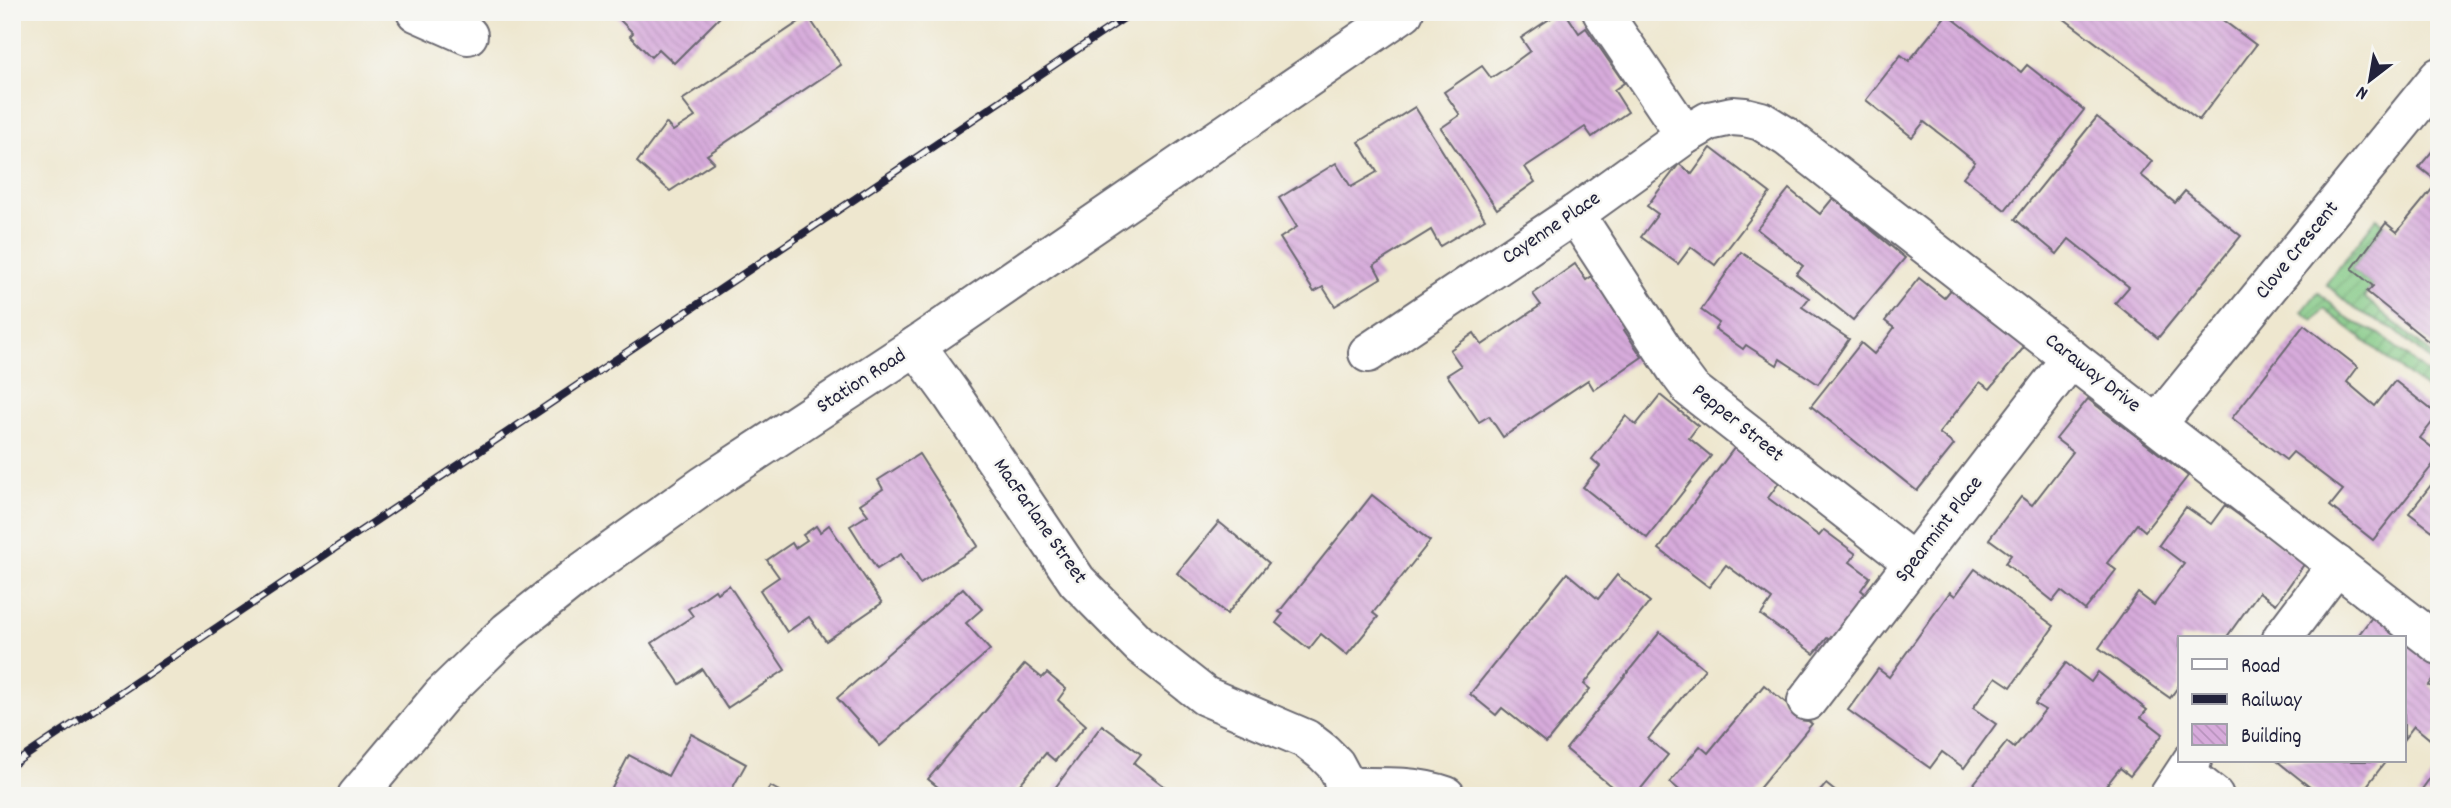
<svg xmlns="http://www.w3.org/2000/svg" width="2451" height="808" viewBox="0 0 2451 808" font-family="Dekko,sans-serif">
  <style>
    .garden { fill: url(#garden-furrows); stroke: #52755f; stroke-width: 2 }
    .building { fill: url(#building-back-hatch) }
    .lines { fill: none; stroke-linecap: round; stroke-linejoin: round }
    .minor-casing { stroke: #69676f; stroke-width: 42 }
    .minor { stroke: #fff; stroke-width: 38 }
    .rail-casing { stroke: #22223b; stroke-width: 8 }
    .rail { stroke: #f6f6f2; stroke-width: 5; stroke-dasharray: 16; stroke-linecap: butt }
    .labels { text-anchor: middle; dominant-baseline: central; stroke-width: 5; stroke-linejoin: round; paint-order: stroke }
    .street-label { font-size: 21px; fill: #22223b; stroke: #f6f6f2 }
  </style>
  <defs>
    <pattern id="garden-furrows" width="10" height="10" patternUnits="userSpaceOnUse" patternTransform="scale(1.75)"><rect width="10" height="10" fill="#81c883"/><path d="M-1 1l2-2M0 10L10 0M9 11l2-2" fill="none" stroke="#69a26c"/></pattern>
    <pattern id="building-back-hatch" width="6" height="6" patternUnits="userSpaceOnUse" patternTransform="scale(1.75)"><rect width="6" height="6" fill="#d7abdb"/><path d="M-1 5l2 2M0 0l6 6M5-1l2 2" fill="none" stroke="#b893bd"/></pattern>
  </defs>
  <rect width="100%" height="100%" fill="#f6f6f2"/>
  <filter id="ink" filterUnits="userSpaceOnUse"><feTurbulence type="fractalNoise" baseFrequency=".0143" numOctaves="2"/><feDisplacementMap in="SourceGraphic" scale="14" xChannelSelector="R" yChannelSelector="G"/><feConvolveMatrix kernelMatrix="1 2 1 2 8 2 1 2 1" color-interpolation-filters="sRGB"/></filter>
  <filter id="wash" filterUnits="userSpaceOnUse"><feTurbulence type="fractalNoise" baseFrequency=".00686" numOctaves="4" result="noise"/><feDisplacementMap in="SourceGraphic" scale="28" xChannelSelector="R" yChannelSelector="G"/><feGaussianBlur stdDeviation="1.57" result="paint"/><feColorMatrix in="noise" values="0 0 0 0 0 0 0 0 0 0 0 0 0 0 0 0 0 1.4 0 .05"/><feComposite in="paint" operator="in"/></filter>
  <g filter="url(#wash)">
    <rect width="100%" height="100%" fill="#eee7cf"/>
    <g class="garden">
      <path d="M2377,218l7,7 -32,44 21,17 -9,11 75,63v7l-47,-39 -39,-20 -27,-24z"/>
      <path d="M2318,292l31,28 31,14 59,49v16l-115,-90 -10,12 -12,-9z"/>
    </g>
    <g id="blocks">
      <g class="building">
        <path d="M612,12h113l-51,51 -15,-14 -8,8 -21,-21 3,-3z"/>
        <path d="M1560,12h5l14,21 7,-5 38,55 -10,7 14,22 -36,25 -7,-10 -60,40 10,15 -38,27 -56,-81 19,-13 -16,-23 38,-26 9,12 20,-13 19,-14 -9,-13z"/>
        <path d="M2055,12h157l44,33 -57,75z"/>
        <path d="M1947,14l74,58 6,-7 57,45 -79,100 -42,-33 12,-15 -26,-21 -25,-19 -12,15 -46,-37 35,-45 8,6z"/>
        <path d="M808,16l33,49 -134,90 7,7 -44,29 -33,-29 29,-39 7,8 22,-14 -13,-17z"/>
        <path d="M1415,107l70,112 -45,27 -9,-16 -57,35 7,13 -46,28 -12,-19 -9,5 -34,-54 17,-11 -18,-29 57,-35 15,24 26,-15 -18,-30z"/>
        <path d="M2097,117l55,44 -11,14 34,28 10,-12 56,45 -83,102 -43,-35 14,-16 -60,-48 -12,15 -42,-35z"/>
        <path d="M2439,143v207l-72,-58 6,-6 -21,-17 34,-46 11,9 41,-50 -19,-15z"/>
        <path d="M1711,148l59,45 -55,72 -24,-18 -13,17 -37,-27 17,-23 -11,-8 32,-42 13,10z"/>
        <path d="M1789,189l31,25 13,-16 72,60 -52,62 -57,-46 7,-8 -46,-37z"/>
        <path d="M1741,252l68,46 -7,9 47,32 -31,45 -38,-25 -3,6 -31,-20 -3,4 -28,-20 4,-6 -18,-13z"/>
        <path d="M1575,264l11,16 12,-8 35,52 -9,6 18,27 -48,33 -6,-10 -85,57 -14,-21 -10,6 -32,-47 14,-9 -11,-16 24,-17 8,12 31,-21 28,-19 -8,-11z"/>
        <path d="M1919,278l25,20 15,-18 66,66 -35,43 -10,-7 -41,51 15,12 -37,46 -106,-85 50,-63 13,11 9,-11 11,-15 -9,-7z"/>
        <path d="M2304,325l54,42 -11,15 28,24 20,-25 43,34 -18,23 19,15v4l-66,83 -43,-34 13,-16 -50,-38 -7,8 -54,-42z"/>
        <path d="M1660,395l38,31 -9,12 22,18 -64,82 -64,-51 17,-21 -8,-7 34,-43 10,9z"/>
        <path d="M2088,399l100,77 -43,55 -8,-7 -30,39 9,7 -31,40 -24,-19 -8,10 -48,-38 6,-8 -22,-16 32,-42 11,8 41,-53 -17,-13z"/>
        <path d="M1738,443l45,34 -15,21 51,38 5,-6 32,24 -6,8 20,15 -9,13 6,5 -34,47 -6,-4 -13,16 -53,-39 11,-16 -46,-34 -17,22 -50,-38z"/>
        <path d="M919,454l59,92 -58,38 -19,-30 -24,15 -27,-43 18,-11 -8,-11 23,-15 -5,-9z"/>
        <path d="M2439,475v61l-30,-23z"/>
        <path d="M1372,495l58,46 -57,72 5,4 -31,38 -26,-21 -12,15 -33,-26 7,-9 -4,-2z"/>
        <path d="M2225,505l80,58 -29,41 -17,-12 -33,46h-46v46l-10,14 -71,-50 39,-55 16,12 30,-41 -25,-19 27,-38 25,17z"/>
        <path d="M1219,522l50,41 -42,51 -50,-41z"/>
        <path d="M829,525l53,78 -56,38 -17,-24 -22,15 -27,-42 19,-13 -12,-17 25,-17 3,5 12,-8 -4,-5 13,-9 4,6z"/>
        <path d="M1975,569l79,57 -43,61 -15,-10 -23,31 23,16 -32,44 -22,-16 -12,16 -82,-58 30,-41 11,8 61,-85 5,4z"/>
        <path d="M1567,573l31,26 19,-24 33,27 -66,82 6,5 -44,54 -44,-35 -6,7 -26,-21z"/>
        <path d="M729,585l56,85 -58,38 -25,-39 -22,15 -28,-41 41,-27 -5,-7 27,-19 2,3z"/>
        <path d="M963,588l19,21 -16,14 24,27 -110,96 -43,-48z"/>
        <path d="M2380,607l59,47v18l-10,13 10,8v37l-8,10 -17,-14 -10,13v-101h-48z"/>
        <path d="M1660,632l45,37 -57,70 20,16 -33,41h-12l-57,-47z"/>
        <path d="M2066,663l25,19 7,-10 49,38 -6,7 22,17 -33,42 -10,-8 -22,28h-134l43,-54 7,6 31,-38 -10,-6z"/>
        <path d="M1025,664l17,14 5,-5 19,16 -8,11 28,25 -31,36 -9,-8 -36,43h-61l-21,-17z"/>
        <path d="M1764,685l48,39 -59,72h-67l-16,-14 30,-36 8,7z"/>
        <path d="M1102,725l39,29 -7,9 30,23 -8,10h-107z"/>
        <path d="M691,734l55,30 -18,32h-120l21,-41 39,21z"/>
        <path d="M2277,761h109l-27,35h-38z"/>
        <path d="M2439,767v29h-22l19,-26z"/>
        <path d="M1826,784l15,12h-25z"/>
        <path d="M770,786l18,10h-24z"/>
      </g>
    </g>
  </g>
  <g filter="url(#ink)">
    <use href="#blocks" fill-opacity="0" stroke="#69676f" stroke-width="2"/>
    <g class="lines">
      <defs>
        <g id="minor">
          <path d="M416,12l52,23"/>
          <path d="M1602,12l83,123"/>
          <path d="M1575,214l101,155 15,20 223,174"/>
          <path d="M916,346l35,48 126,187 63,64 65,51 101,43 17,13 12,12 7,13 4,19"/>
          <path d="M1368,353l207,-139 110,-79 24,-14 23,-5 13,1 16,4 26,16 652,508"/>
          <path d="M2157,424l282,-347"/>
          <path d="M2282,638l55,-73"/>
          <path d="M1807,701l264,-343"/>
          <path d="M2185,773l29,23"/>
          <path d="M1345,787c35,0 68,-2 101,9"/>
          <path d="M357,796l85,-101 66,-64 69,-55 126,-90 213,-140 488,-334"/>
          <path d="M2169,796l23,-35"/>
        </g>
      </defs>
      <use href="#minor" class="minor-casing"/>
      <use href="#minor" class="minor"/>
      <defs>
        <path id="rail" d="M12,765l1121,-753"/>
      </defs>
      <use href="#rail" class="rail-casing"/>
      <use href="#rail" class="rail"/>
    </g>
  </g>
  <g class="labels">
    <g class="street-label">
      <text transform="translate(1552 229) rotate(-34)">Cayenne Place</text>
      <text transform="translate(2298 251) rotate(-51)">Clove Crescent</text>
      <text transform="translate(2092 374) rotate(38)">Caraway Drive</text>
      <text transform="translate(862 382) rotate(-33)">Station Road</text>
      <text transform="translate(1737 424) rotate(39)">Pepper Street</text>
      <text transform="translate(1039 522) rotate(55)">MacFarlane Street</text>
      <text transform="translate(1940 530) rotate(-52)">Spearmint Place</text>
    </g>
  </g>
  <rect width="2451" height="808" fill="none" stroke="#f6f6f2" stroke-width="42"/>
  <rect x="2178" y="636" width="228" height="126" fill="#f6f6f2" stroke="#a1a1a9" stroke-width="2"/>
  <rect x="2192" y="659" width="35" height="10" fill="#ffffff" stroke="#a1a1a9" stroke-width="2"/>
  <text x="2241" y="672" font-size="21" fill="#22223b">Road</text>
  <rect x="2192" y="694" width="35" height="10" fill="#22223b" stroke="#a1a1a9" stroke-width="2"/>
  <text x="2241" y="706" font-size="21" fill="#22223b">Railway</text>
  <rect x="2192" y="724" width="35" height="21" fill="url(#building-back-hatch)" stroke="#a1a1a9" stroke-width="2"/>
  <text x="2241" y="742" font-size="21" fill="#22223b">Building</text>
  <g transform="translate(2370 80) rotate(211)" stroke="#f6f6f2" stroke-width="5" paint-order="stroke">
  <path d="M0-5L12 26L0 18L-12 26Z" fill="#22223b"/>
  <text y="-10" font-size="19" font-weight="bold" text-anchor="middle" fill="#22223b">N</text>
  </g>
</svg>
